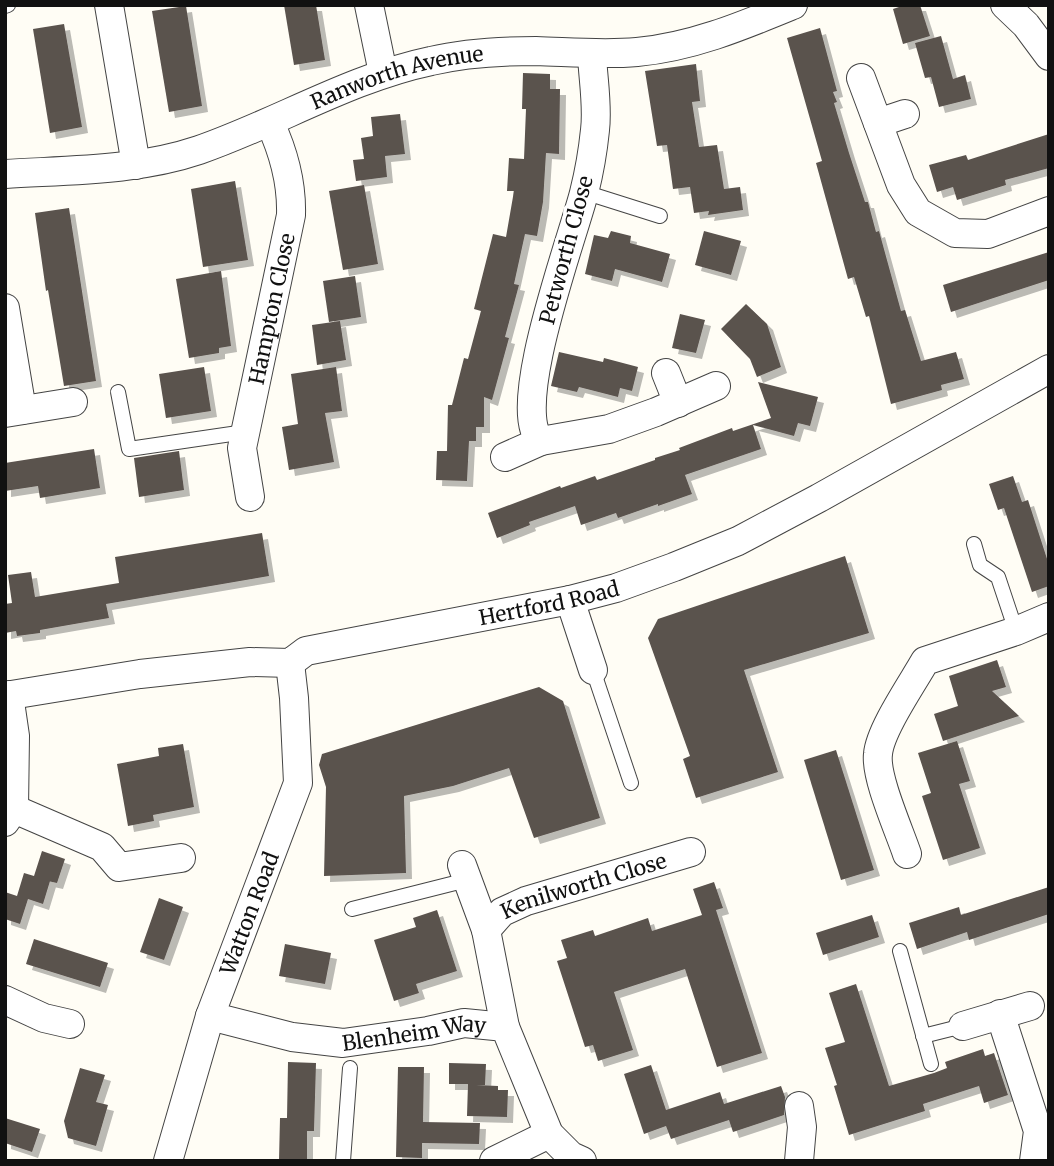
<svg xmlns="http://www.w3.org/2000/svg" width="1054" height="1166" viewBox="0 0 1054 1166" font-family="Merriweather,serif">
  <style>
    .building { fill: #5a524d; filter: url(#shadow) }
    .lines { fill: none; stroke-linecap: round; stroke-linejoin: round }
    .lane-casing { stroke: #444; stroke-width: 16 }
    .street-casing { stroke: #444; stroke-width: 30 }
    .lane { stroke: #fff; stroke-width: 14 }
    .street { stroke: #fff; stroke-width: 28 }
    .labels { text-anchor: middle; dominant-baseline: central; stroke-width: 7; stroke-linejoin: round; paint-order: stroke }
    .street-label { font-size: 21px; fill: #111; stroke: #fff }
  </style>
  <defs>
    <filter id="shadow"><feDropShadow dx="6" dy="6" stdDeviation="0" flood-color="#0004"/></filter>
  </defs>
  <rect width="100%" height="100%" fill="#fffdf5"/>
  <g class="building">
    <path d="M284,5h32l9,55 -31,5z"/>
    <path d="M905,5h15l10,31 -27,8 -10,-35z"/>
    <path d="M186,6l16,100 -33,6 -17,-101z"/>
    <path d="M64,24l18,103 -32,6 -17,-104z"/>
    <path d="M820,28l17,63 -4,1 4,10 -3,1 15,50 16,49h3l8,30 3,-1 22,80 4,-1 16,51 35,-9 8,27 -23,6 1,5 -51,14 -22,-88 -3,1 -12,-40 -6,2 -32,-116 6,-2 -35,-123z"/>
    <path d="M941,36l12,43 12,-4 6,24 -32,8 -8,-30 -6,1 -10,-35z"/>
    <path d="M696,64l4,37 -8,1 7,45 18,-2 7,44 16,-2 3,23 -35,5 1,-4 -15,2 -4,-26 -17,2 -6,-44 -10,1 -12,-75z"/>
    <path d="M523,73l27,1v15h10l-1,65 -13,-1 -3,49 -6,34 -12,-2 -11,50 5,1 -14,52 4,1 -17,62 -8,-3v30h-8v14h-7l-2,40 -31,-1 1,-29h10l1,-46h4l12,-47 4,1 13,-48 -7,-2 19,-75 13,3 8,-46h-7l2,-33 15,1 2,-50h-4z"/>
    <path d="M400,114l5,40 -20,2 2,21 -31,4 -3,-21 11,-1 -3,-21 12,-2 -2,-19z"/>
    <path d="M1049,134v34l-44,12 1,5 -49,15 -4,-13 -16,5 -8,-27 37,-10 2,5z"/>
    <path d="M235,181l13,79 -45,7 -12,-78z"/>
    <path d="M364,185l14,79 -35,6 -14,-79z"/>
    <path d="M69,208l27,173 -32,5 -16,-96 -2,1 -11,-78z"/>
    <path d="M611,231l20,5 -1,7 40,11 -8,28 -47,-13 -3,12 -27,-7 9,-39 14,3z"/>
    <path d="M704,231l37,10 -10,34 -36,-10z"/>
    <path d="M1049,252v28l-98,32 -8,-27z"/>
    <path d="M221,271l10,75 -12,2v5l-30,5 -13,-79z"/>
    <path d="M355,276l6,41 -32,5 -6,-41z"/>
    <path d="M746,304l21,20 14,43 -24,10 -7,-18 -29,-30z"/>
    <path d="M680,314l25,6 -9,33 -24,-5z"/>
    <path d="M340,321l6,39 -29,5 -5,-40z"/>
    <path d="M559,352l44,10 1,-4 34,9 -6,24 -12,-3 -2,9 -39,-10 -2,5 -26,-6z"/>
    <path d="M204,367l7,44 -45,7 -7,-44z"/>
    <path d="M336,367l6,44 -17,2 9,49 -45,8 -7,-43 16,-3 -7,-50z"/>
    <path d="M758,382l60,15 -8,29 -12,-3 -4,13 -41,-11 8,24 -76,26 7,19 -34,12v-2l-40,14 -2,-5 -35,12 -6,-19 -46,16 1,3 -33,13 -9,-25 72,-27 1,2 34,-12 2,4 58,-20v-2l25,-8 -1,-2 53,-20 1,3 38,-13z"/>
    <path d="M94,449l6,39 -60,10 -2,-12 -33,5v-28z"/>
    <path d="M179,451l5,39 -45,7 -5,-39z"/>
    <path d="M1013,476l9,26 6,-2 21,65v21l-17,6 -28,-84 -6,2 -9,-26z"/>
    <path d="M262,533l7,43 -163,28 3,14 -69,12v3l-23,3 -1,-5 -11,2v-29l7,-1 -4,-28 23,-3 4,25 84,-14 -4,-26z"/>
    <path d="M845,556l24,77 -125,37 34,102 -82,26 -13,-39 7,-3 -42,-118 10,-19z"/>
    <path d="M997,660l9,27 -14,4 27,25 -76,25 -9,-27 24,-8 -9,-30z"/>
    <path d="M539,687l24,14 37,117 -66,20 -25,-70 -56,18 -49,10 2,77 -82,3 2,-89 -7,-22 3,-11z"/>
    <path d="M957,741l13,40 -11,3 21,64 -37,12 -21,-64 9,-3 -13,-40z"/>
    <path d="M183,744l11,63 -41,8 1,6 -26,5 -11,-62 42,-8 -1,-8z"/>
    <path d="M836,750l38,120 -33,10 -37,-120z"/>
    <path d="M42,851l23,8 -8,24 -9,-2h2l-7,23 -15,-5 -8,25 -15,-5v-27l12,4 7,-23 10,3z"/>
    <path d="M714,882l9,26 -7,2 46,143 -45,14 -32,-98 -71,23 19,58 -35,11 -5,-16 -8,2 -28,-86 10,-3 -6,-18 32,-10 2,6 53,-18 4,13 50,-16 -9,-26z"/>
    <path d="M1049,887v27l-80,26 -2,-8 -50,17 -8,-26 50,-16 2,8z"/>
    <path d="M159,898l24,9 -19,53 -24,-8z"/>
    <path d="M437,910l20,61 -41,13 3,9 -25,8 -20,-61 42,-13 -3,-9z"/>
    <path d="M872,915l7,22 -56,18 -7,-22z"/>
    <path d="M34,939l74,24 -8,24 -74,-23z"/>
    <path d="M285,944l46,9 -6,31 -46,-8z"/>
    <path d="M856,984l33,102 45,-13 13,-5 -2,-6 38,-13 2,7 9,-3 14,42 -24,8 -5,-17 -56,18 2,7 -76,24 -15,-49 3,-1 -12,-37 20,-6 -16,-49z"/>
    <path d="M288,1062l28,1 -2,68h-7v30h-28l1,-43h7z"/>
    <path d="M449,1063l37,1 -1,21h-9l22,1v4h10l-1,27 -40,-1 1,-32h-19z"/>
    <path d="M651,1065l15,45 54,-18 4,12 57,-18 4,11 -1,18 -51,17 -4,-12 -58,19 -5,-13 -22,8 -20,-60z"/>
    <path d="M398,1067h26l-1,55 57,1 -1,21 -57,-1v15l-26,-1z"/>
    <path d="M80,1068l25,7 -9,27 12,3 -12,41 -28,-8 -4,-17z"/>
    <path d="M5,1118l35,11 -8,23 -27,-9z"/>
  </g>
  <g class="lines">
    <defs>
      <g id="lane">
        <path d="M5,6l3,-1"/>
        <path d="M584,192l76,24"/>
        <path d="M118,392l11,57 116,-17"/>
        <path d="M974,544l6,21 18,12 18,54"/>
        <path d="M593,670l38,113"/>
        <path d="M352,909l115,-29"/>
        <path d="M900,951l31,113"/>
        <path d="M923,1036l40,-10"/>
        <path d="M343,1161l7,-93"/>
      </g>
      <g id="street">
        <path d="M109,5l27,160"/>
        <path d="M369,5l14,68"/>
        <path d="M1005,5l21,20 23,31"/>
        <path d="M592,55c1,24 6,51 3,75 -2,20 -6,43 -11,63 -11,44 -76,217 -43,248l68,-12 47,-17 60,-26"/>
        <path d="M861,78l40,107 17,27 37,21 33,1 61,-23"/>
        <path d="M878,123l27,-9"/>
        <path id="s1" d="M5,174c65,-4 132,-3 194,-24 78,-27 151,-72 232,-89 34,-8 70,-10 105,-10 34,1 67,4 101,1 55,-5 105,-26 156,-47"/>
        <path d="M5,308l17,102"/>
        <path d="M666,373l12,30"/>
        <path d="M5,413l68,-11"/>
        <path d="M505,457l36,-16"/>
        <path id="s2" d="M250,497l-8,-49 49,-233c1,-33 -7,-62 -21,-92"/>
        <path d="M570,600l23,70"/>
        <path id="s3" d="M5,696l135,-22 110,-12 40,1 16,-12 264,-51 46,-12 58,-21 64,-26 81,-43 230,-129"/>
        <path d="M14,809l88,38 17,20 62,-9"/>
        <path d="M5,822l9,-13 1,-73 -6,-41"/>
        <path d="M907,854c-8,-24 -32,-77 -29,-100 2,-24 34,-70 47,-93l91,-30 33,-14"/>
        <path d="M462,865l24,65 19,97"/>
        <path id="s4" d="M486,930l16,-18 24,-11 165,-49"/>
        <path d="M5,1000l39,18 26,6"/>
        <path d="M1000,1014l38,117 -4,30"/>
        <path id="s5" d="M210,1016l82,21 51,6 85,-12 36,-8 41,4 44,107 22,22 11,5"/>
        <path d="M963,1026l67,-20"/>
        <path id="s6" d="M168,1161l42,-145 88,-233 -4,-85 -4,-35"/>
        <path d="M494,1161l55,-27"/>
        <path d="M799,1161l3,-34 -3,-21"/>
      </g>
    </defs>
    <use href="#lane" class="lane-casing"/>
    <use href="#street" class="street-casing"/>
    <use href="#lane" class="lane"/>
    <use href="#street" class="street"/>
  </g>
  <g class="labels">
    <g class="street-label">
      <text stroke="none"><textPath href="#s1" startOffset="408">Ranworth Avenue</textPath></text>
      <text transform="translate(566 250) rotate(-75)">Petworth Close</text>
      <text stroke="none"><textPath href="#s2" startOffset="192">Hampton Close</textPath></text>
      <text stroke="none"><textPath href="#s3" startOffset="555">Hertford Road</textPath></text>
      <text stroke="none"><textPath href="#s4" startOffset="110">Kenilworth Close</textPath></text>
      <text stroke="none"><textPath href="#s6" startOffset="261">Watton Road</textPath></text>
      <text stroke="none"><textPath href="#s5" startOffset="208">Blenheim Way</textPath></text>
    </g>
  </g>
  <rect width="1054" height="1166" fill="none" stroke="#111111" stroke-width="14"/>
</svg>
